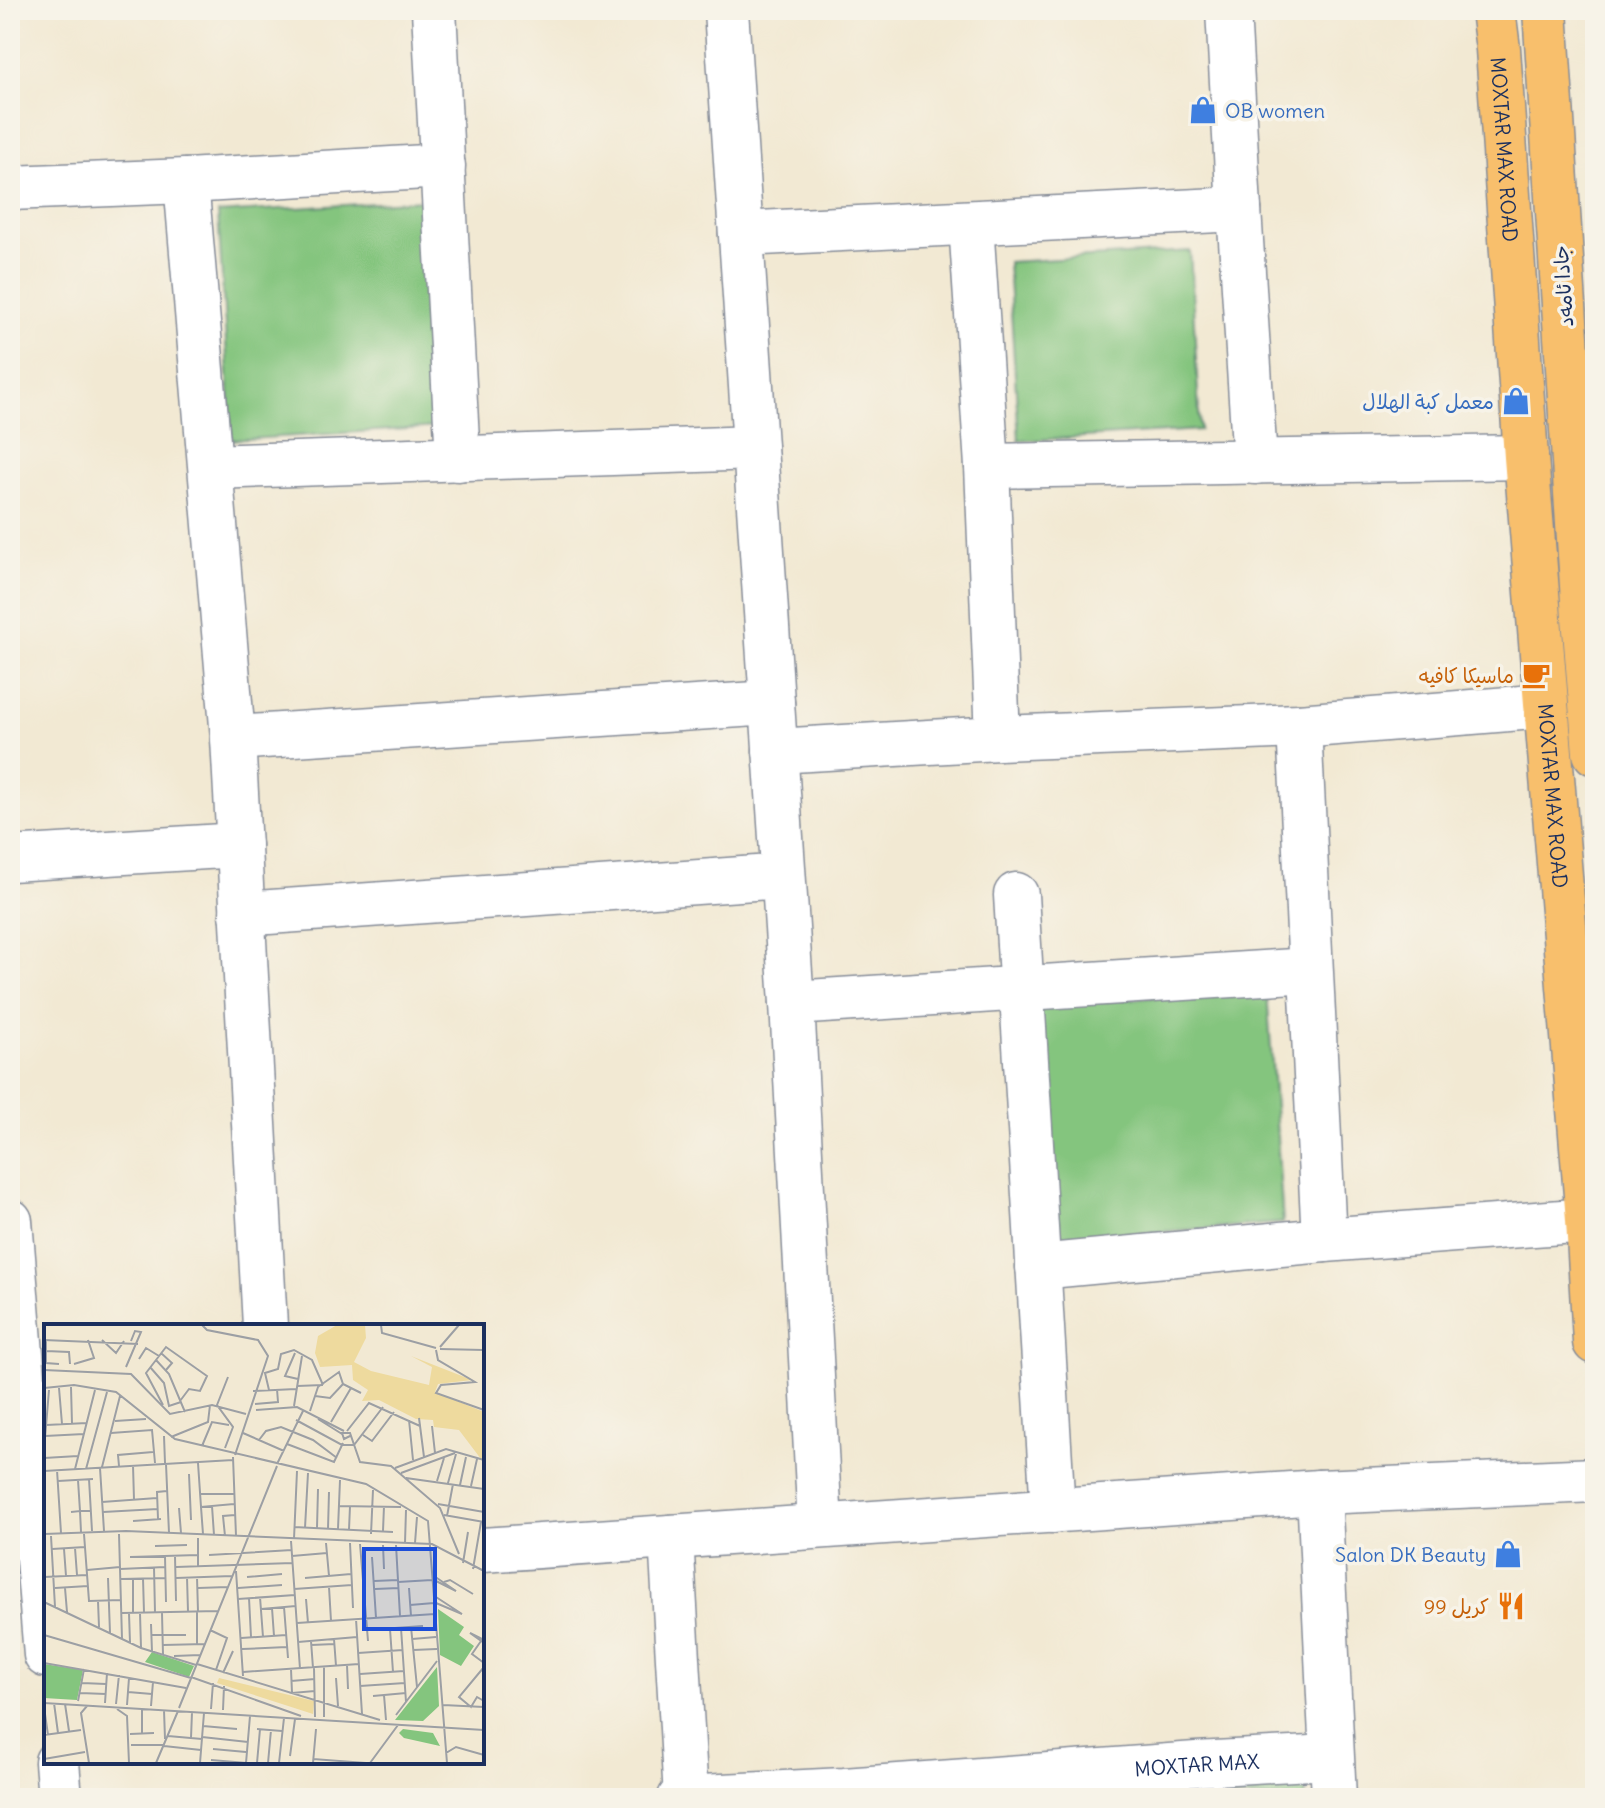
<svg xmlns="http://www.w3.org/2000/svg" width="1605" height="1808" viewBox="0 0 1605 1808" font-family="Delius,'Playpen Sans Arabic',sans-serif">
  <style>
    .green { fill: #84c57e; stroke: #507a6e; stroke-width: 2 }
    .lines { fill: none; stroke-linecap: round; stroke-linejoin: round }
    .minor-casing { stroke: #868c98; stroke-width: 47 }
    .major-casing { stroke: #868c98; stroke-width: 47 }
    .minor { stroke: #fff; stroke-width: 44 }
    .major { stroke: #f8bf6c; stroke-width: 44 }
    .labels { text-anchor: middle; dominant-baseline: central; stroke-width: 7; stroke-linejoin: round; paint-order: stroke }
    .shop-label { font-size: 20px; fill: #366cbe; stroke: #f7f3e8; text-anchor: end }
    .street-label { font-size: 20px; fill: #1b2f5e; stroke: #f7f3e8 }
    .food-label { font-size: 20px; fill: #c56008; stroke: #f7f3e8; text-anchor: end }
    .inset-road { fill: none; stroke: #9c9fa4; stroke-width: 2 }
    .view { fill: #1d4ed8; fill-opacity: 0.15; stroke: #1d4ed8; stroke-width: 4 }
    .inset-edge { fill: none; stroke: #1b2f5e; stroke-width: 4 }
  </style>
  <rect width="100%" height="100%" fill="#f7f3e8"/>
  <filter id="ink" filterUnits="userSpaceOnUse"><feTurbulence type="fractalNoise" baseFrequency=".0125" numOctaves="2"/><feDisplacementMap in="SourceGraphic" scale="16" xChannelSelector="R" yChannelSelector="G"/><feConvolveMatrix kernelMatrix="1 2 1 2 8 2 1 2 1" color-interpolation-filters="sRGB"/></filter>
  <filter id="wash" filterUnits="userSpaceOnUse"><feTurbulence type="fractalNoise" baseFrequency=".006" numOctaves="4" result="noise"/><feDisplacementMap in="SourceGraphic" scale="32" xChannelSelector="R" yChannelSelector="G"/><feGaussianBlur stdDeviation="1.8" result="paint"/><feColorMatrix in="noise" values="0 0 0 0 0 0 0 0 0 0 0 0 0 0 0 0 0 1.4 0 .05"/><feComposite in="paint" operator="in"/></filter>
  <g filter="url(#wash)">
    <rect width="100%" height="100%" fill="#f2e9d3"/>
    <g class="green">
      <path d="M423,200l15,227 -206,13 -14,-227z"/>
      <path d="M1190,251l10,179 -181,11 -11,-179z"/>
      <path d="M1267,990l16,233 -228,16 -16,-234z"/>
      <path d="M1305,1782l1,16h-169z"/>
    </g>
  </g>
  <g filter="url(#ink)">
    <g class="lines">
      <defs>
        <g id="minor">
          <path d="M434,10l24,449"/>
          <path d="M726,10l66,993 28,523"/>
          <path d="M1228,10l11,199 16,253"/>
          <path d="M186,181l47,557 32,588"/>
          <path d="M10,188l176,-7 257,-15"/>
          <path d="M971,223l16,243 11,272"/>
          <path d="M741,234l498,-25"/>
          <path d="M987,466l539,-9"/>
          <path d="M211,467l544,-19"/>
          <path d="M1299,726l25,514"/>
          <path d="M233,738l539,-35"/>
          <path d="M775,751l223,-13 301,-12 246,-20"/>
          <path d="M10,859l229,-14"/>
          <path d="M1016,895l37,616"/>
          <path d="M242,914l541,-38"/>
          <path d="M792,1003l518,-33"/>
          <path d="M10,1221l36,434"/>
          <path d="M1038,1267l286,-27 264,-20"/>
          <path d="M1319,1492l15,306"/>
          <path d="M671,1537l15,261"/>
          <path d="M482,1550l837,-58 276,-12"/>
          <path d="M57,1762l3,36"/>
          <path id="s1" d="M680,1798l164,-8 352,-26 135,-7"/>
        </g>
        <g id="major">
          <path id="s2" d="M1493,10l5,39 28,408 62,763 7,122"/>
          <path d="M1545,10l39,607 11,136"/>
        </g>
      </defs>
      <use href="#minor" class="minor-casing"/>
      <use href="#major" class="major-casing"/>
      <use href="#minor" class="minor"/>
      <use href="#major" class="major"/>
    </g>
  </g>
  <defs>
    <symbol id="shop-bare" viewBox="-9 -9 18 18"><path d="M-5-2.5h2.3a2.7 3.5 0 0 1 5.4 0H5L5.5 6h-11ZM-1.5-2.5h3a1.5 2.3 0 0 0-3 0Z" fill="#3f7fe0" stroke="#f7f3e8" stroke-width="2.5" paint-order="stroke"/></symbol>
    <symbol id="cafe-bare" viewBox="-9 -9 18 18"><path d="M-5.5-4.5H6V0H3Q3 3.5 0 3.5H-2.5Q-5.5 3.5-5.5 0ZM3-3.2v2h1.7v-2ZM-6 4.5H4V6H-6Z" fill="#e8710a" stroke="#f7f3e8" stroke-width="2.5" paint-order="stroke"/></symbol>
    <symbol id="restaurant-bare" viewBox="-9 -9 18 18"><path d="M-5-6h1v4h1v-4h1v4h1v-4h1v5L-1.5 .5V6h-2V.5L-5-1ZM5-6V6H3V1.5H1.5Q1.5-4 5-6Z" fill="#e8710a" stroke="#f7f3e8" stroke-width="2.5" paint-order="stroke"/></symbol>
  </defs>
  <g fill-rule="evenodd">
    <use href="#shop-bare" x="1183" y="90" width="40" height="40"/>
    <use href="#shop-bare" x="1496" y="381" width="40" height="40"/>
    <use href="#cafe-bare" x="1516" y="655" width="40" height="40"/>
    <use href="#shop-bare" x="1488" y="1534" width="40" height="40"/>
    <use href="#restaurant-bare" x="1491" y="1586" width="40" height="40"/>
  </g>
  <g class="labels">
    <g class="shop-label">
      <text x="1225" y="110" text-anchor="start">OB women</text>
      <text x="1494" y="401">معمل كبة الهلال</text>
      <text x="1486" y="1554">Salon DK Beauty</text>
    </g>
    <g class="street-label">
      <text stroke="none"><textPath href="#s2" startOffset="140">MOXTAR MAX ROAD</textPath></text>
      <text transform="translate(1563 286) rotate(-94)">جادا ئامەد</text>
      <text stroke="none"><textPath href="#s2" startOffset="788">MOXTAR MAX ROAD</textPath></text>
      <text stroke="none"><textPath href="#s1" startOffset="518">MOXTAR MAX</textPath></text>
    </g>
    <g class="food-label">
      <text x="1514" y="675">ماسيكا كافيه</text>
      <text x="1489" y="1606">99 كريل</text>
    </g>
  </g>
  <g transform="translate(44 1324)">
    <rect width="440" height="440" fill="#f2e9d3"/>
    <path d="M394,285l26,18 -5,8 15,11 -13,20 -21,-11zM108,328l42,14 -5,11 -44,-15zM0,340l39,6 -6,30 -33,-2zM393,343l2,39 -16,15 -28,-1zM359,405l30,4 7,13 -36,-8 -5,-5z" fill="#84c57e"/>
    <path d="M293,1h28l1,13 -12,24 17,9 58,14 3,-18 -21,-11 61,24 -34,4 -3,8 49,20v51l-25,-33 -25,-3 -1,-7 -17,-1 -37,-19 -17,1 6,-11 -15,-10 -1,-15 -32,2 -5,-14 3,-17zM175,354l95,23 -1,13 -96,-31z" fill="#eeda9e"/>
    <path class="inset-road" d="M158,1l5,5 51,10 10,16 -33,99M337,1l1,8 54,15M0,16l94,4M2,16v23l13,1M58,16l14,13 8,-12M396,23l19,-22M396,25l44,1M392,26l2,10 37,22 -34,3 -5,8 48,17M2,27l23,1 1,12M117,29l11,10 -6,7M251,29l-10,23 13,3M95,35l7,-11 13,8M112,36l13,14 16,38M30,40l20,-6 -6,-18M82,43l15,-35 -6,-1 -4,10M106,43l14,16 5,23 12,-4M0,46l87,4 39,40 42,-9 34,9M253,62l26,-1M27,63l1,37M0,64l30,-3 42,7 59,47 191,45 62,37 19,242M15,64l3,36M225,66l-4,-17 13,-4 3,-15 13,-4 18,10 11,25M209,67l43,-2M271,72l15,2 13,-14M211,80l23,-2 -1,-13M119,81l-17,-32 20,-26 41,29 -7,15 -11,-2 -9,12M250,82l8,-50M212,86l41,-3 47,24M266,87l8,-24 21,-15 4,12 18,9M375,94l5,39M274,95l24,15M252,96l46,25h12l29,-38M365,96l4,40M71,97l31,-2M287,98l20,-34M2,101l41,-2M388,102l3,27M303,107l22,-28 51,23M67,109l41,-3 3,33M199,109l41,18M319,111l9,6 22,-29M1,112l39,-2M120,112l1,27M306,112l-6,3 -2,-6h8l10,29 31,4 49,42 19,46M127,113l37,-15 2,-17M215,116l7,-9 15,-4 32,13 24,18M243,120l47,18 9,-19M158,122l10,-24 17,3M181,124l8,-21 -16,-22 11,-28M0,126l5,-60M189,133l3,79M0,134l34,-2M154,139l3,44 33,-3M122,140l3,69M233,140l26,-53M89,141l1,35M75,142l-1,-11 35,-3M58,143l18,-71M56,144l4,63M351,144l51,-19 38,11M31,145l20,-79M42,145l21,-77M13,146l4,63M0,147l189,-11M357,149l54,-20M145,150l2,46M362,154l78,11M45,155l3,52M34,156l2,31h11M14,157l35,-2M393,157l7,-23M404,159l8,-29M416,161l6,-28M427,162l6,-27M157,170h33M58,178l55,-4M394,180l46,8M168,182l2,29M295,182l62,1M157,183l2,27M135,184l2,25M27,188l9,-1 1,21M59,188l55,-3M400,191l40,7M403,192l6,-32M114,195l-1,-27 10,-1M89,197l28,-2M250,203l99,5M261,204l3,-55M273,204l1,-39M284,205l1,-37M294,205l2,-49M305,206l1,-24M339,207l1,-25M0,210l82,-3 306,13 52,27M40,210l5,67 32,-1M75,210l3,105M327,210l2,-44M7,212l4,71M181,212l-2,-20 12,-1M154,214v28M250,215l3,-68M247,217l9,128M282,219l3,33M306,219l3,65M361,219l1,-33M371,219l2,-26M316,220l8,97M339,221l1,24M352,221l4,71M111,222l32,-1M31,224l2,27M8,225l33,-2M20,225l2,27M165,231l83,-5M121,232l1,46M131,232l1,45M248,232l35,-3M86,233l68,-2M328,233l4,61M419,239l5,-31M110,243l1,46M132,243l117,-4M76,245l45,-2M429,245l8,-47M43,246l33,-3M192,247l7,105M390,252l22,15 -22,-11M0,253l43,-2M143,253l1,35M153,253l1,35M203,253l35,-3M64,254l2,55M99,254l1,35M132,254l56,-2M261,254l46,-4M77,255l44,-1M89,255v34M330,257l24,-1M354,258l34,-2M400,258l6,-2 23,14M285,263l2,34M11,264l33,-2M21,264l2,24M154,264l30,-1M194,264l44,-3M365,264l2,28M250,265l58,-4M331,265l24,-1M216,273l3,40M392,273l26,17 -26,-11M205,274l2,39M194,275l57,-4M262,275l2,24M54,277l1,26M0,278l97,46 55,17M366,281l24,-2M240,283l4,51M228,284l2,28M217,285l35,-3M153,288v32M78,289l96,-2M85,289l1,30M96,289l1,35M118,289l1,42M312,295l6,95M253,299l138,-9M107,300l1,28M367,303l6,60M357,304l5,74M346,305l3,43M166,306l17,8 -11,32M323,306l56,-4M0,311l147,43M108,311h34M197,314l45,-3M290,315l2,27M368,315l24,-2M440,316l-14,-7 14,10M267,317l2,27M437,317l-9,13 12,9M254,318l59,-5M119,321l42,-1M267,321l24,-1M198,325l45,-2M369,326l24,-1M314,329l45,-3M130,332l26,-1M0,339l142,25M153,340l183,56M303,341l1,24M440,343l-25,30 12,10 6,-10 7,4M270,344l1,49M247,345l1,24 23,-2M199,348l116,-8M179,349l10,-22M316,350l44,-3M147,353l110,39M292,354l2,28M247,357l24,-2M38,359l24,1M316,362l45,-3M84,368l24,2M36,369l26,1M340,371l2,25M329,372l33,-3M34,377l6,-32M0,379l440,27M10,379l4,30M61,379l2,-30M21,380l4,27M72,380l3,-29M83,381l2,-27M399,381l41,2M43,382l-6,7 8,50M107,382l2,-24M0,383l4,28M135,384l98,-242M73,385l10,7 2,47M98,385v25M167,385l2,-26M120,386l1,29M179,386l1,-24M352,391l41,-54M280,393v-50M159,402l34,3M213,405l25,2M86,410l24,-1M0,411l37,-5M124,412l34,3M158,413l46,5M147,414l1,-26M87,421h33M120,422l37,4M169,425l33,3M402,429l10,-6 28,8M246,432l5,-37M0,435l41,-7M269,435l53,4M167,436l36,3M112,439l22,-52M156,439l4,-50M202,439l4,-47M213,439l3,-34M224,439l3,-33M235,439l5,-45M269,439l3,-34M326,439l28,-38"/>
    <path class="view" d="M320,225h71v80h-71z"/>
    <rect width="440" height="440" class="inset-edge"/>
  </g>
  <rect width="1605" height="1808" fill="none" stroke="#f7f3e8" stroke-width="40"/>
</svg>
